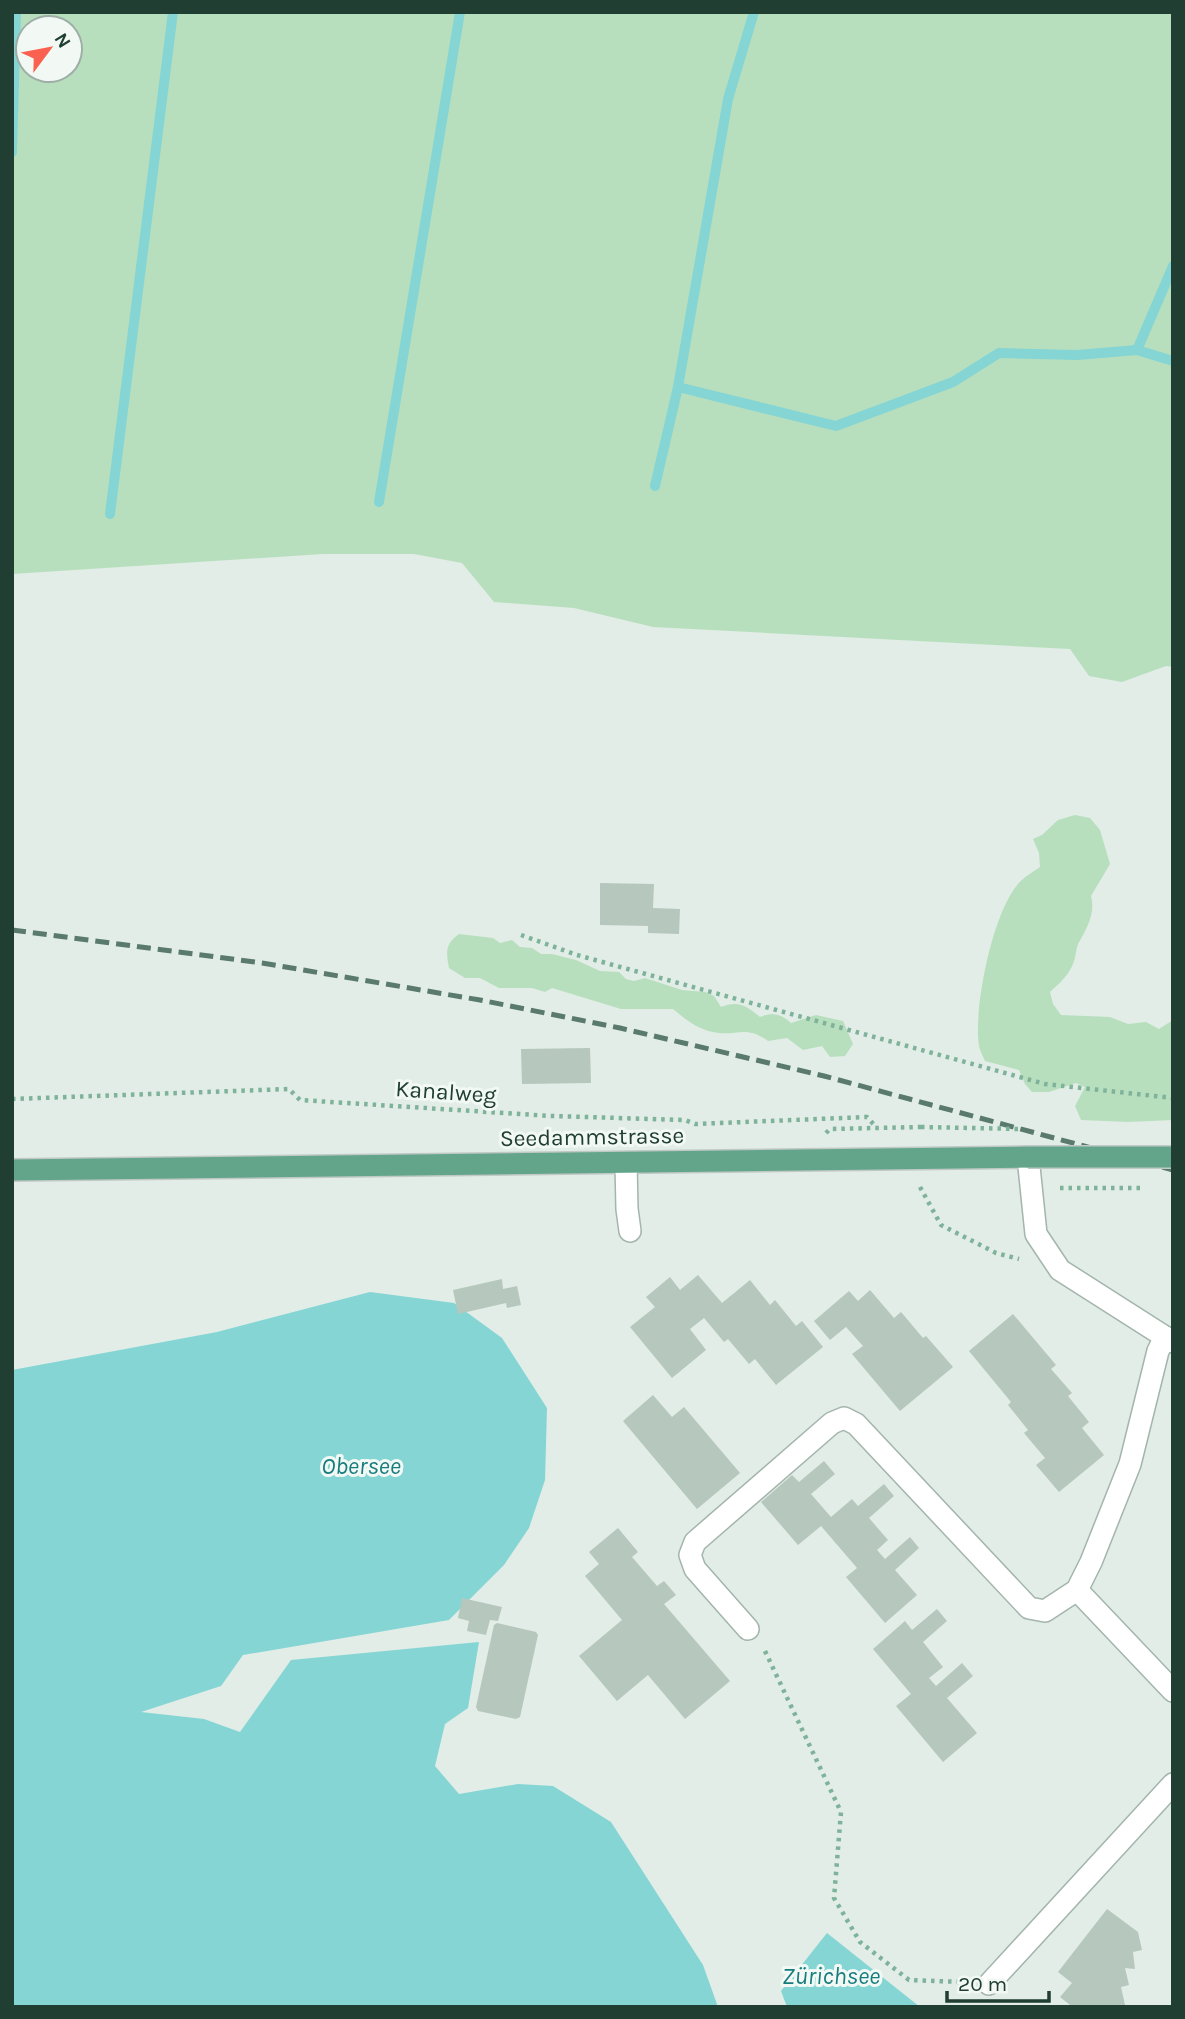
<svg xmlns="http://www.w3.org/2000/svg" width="1185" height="2019" viewBox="0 0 1185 2019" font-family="Karla,sans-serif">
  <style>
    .green { fill: #b8dfbd; fill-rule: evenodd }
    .water { fill: #85d5d5 }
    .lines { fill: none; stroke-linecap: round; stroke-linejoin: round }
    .stream { stroke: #85d5d5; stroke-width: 10 }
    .building { fill: #b6c7be }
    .minor-casing { stroke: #a3b5ac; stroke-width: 24 }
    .major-casing { stroke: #c1c9c6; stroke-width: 24 }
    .path { stroke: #7fb29a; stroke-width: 4.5; stroke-dasharray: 3.5 5; stroke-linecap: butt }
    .minor { stroke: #fff; stroke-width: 21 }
    .major { stroke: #63a58a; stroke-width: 21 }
    .rail { stroke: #5a7a6d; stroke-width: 5; stroke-dasharray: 14 7; stroke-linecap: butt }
    .major-bridge-casing { stroke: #c1c9c6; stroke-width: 24; stroke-linecap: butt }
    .path-bridge { stroke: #7fb29a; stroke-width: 4.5; stroke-dasharray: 3.5 5; stroke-linecap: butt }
    .major-bridge { stroke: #63a58a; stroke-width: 21 }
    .labels { text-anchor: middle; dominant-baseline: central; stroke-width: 6; stroke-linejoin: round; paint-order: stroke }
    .street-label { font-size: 23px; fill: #203e32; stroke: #f2f9f4 }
    .water-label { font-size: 24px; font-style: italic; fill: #167c7e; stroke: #f2f9f4 }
  </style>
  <rect width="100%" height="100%" fill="#e1ede6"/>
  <g class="green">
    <path d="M12,12h1161v655l-7,-1 -44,16 -33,-6 -19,-27 -417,-22 -79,-19 -80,-6 -32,-39 -48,-9h-91l-311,20zM28,28h42v42h-42z"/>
    <path d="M1075,815l15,3 10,12 10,34 -19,32c5,17 -5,34 -13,48 -2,5 -2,11 -4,17 -4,13 -14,22 -24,31l3,12 8,11 49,2 18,7 18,-2 13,7 14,-9v100l-45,2 -47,-2 -6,-14 10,-19 -9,-4 -27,9h-17l-7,-8 -6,-14 -34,-9c-2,-5 -5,-10 -6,-15 -6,-38 14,-134 39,-162 6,-7 15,-12 22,-17l-1,-14 -6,-14 9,-4 16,-15z"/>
    <path d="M459,934l34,4 7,5 12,-3 8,7 12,1 9,6h11l24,6 24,11 19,1 7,7 8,2 11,-3 37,12 23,2 9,4 7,11c17,-7 26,-1 39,10 13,-5 21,-3 31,6l25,-8 27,6 10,23 -8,12 -15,1 -8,-11 -19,4 -16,-12 -19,3c-23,-17 -32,-4 -55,-9 -16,-3 -28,-13 -40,-23h-52l-69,-21 -7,4 -13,-4h-33l-19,-10h-15l-16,-10c-3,-16 -4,-24 10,-34z"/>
  </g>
  <g class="water">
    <path d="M370,1292l84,11 48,35 45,70 -2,72 -16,48 -25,37 -55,55 -206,35 -22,31 -80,26 63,7 36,13 51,-72 188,-18 -11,66 -23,16 -10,42 24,28 59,-10 35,2 58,36 92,143 15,42h-706v-637l205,-38z"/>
    <path d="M827,1933l93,74h-133l-6,-16z"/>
  </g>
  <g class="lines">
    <g class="stream">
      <path d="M12,152l4,-140"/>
      <path d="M1137,350l36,-84"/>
      <path d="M678,387l158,39 117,-44 46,-29 78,2 60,-5 36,11"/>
      <path d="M655,486l23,-99 50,-288 26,-87"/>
      <path d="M379,502l81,-490"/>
      <path d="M110,514l63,-502"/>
    </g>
  </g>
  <g class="building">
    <path d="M600,883l54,1 -1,24 27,1 -1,25 -31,-1v-7l-48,-1z"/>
    <path d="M590,1048l1,35 -69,1 -1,-35z"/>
    <path d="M698,1275l24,28 28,-23 20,25 5,-5 21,26 6,-5 21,26 -47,38 -21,-26 -6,5 -21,-25 -4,3 -20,-24 -14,11 16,21 -34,28 -42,-51 25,-20 -9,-10 24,-20 10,13z"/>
    <path d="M502,1279l1,10 14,-3 4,19 -14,3 -1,-5 -48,11 -5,-24z"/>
    <path d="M870,1290l24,28 7,-6 22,26 3,-2 27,31 -53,44 -48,-57 11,-8 -17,-19 -16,13 -16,-19 35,-30 9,10z"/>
    <path d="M1013,1314l43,51 -5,4 21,24 -4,3 21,26 -7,6 22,27 -45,37 -23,-27 9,-7 -21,-25 4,-3 -20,-25 3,-3 -42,-51z"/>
    <path d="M653,1395l19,22 12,-10 56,66 -43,36 -74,-88z"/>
    <path d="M824,1461l11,13 -24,20 20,23 21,-18 6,7 26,-22 10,12 -25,22 19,22 -11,10 8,9 25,-22 9,11 -24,22 22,25 -32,28 -39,-46 11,-9 -36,-42 -23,19 -37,-43 31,-27 7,7z"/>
    <path d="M618,1528l20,24 -6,5 25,29 7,-5 12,14 -12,9 66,77 -45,38 -37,-44 -31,26 -38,-45 43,-36 -37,-44 14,-12 -10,-12z"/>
    <path d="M462,1598l40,9 -4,14 -8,-1 -4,15 -19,-4 2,-10 -11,-3z"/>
    <path d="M937,1609l10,12 -24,21 20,25 -14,11 7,8 26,-23 11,13 -26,22 30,35 -34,29 -47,-56 15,-12 -38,-45 32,-28 7,9z"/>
    <path d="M497,1623l39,9 2,3 -18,82 -4,2 -38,-8 -2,-4 18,-82z"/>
    <path d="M1107,1909l31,23 4,18 -9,2 2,17 -10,-1 4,17 -8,2 4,18 -56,2 1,-2 -10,-8 12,-14 -14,-11z"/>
  </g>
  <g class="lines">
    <defs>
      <g id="minor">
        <path d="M1028,1157l8,77 24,36 113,72"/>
        <path d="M626,1163l1,46 3,22"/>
        <path d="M1077,1590l96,101"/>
        <path d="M748,1629l-53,-60 -5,-14 5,-13 137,-119 12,-5 12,6 173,184 16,3 32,-21 14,-28 39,-98 28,-113 7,-14"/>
        <path d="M989,1984l184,-200"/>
      </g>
      <path id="major" d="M12,1170l1016,-13"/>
    </defs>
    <use href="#minor" class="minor-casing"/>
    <use href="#major" class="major-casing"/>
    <g class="path">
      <path d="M521,935l56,20 468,129 128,14"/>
      <path d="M12,1099l277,-10 11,11 251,16 134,4 10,4 172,-7 10,11"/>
      <path d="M826,1133l4,-4 91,-2"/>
      <path d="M920,1187l21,38 55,28 23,6"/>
      <path d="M1060,1188h82"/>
      <path d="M765,1651l76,161 -7,86 26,44 49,38 54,2"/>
    </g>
    <use href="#minor" class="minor"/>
    <use href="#major" class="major"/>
    <path class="rail" d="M12,930l250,33 218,37 140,28 204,48 349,94"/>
    <defs>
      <path id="major-bridge" d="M1028,1157h145"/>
    </defs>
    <use href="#major-bridge" class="major-bridge-casing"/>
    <path class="path-bridge" d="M921,1127l99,2"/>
    <use href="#major-bridge" class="major-bridge"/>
  </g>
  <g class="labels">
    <g class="street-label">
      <text transform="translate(446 1092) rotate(4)">Kanalweg</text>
      <text transform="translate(592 1137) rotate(-1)">Seedammstrasse</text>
    </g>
    <g class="water-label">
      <text x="361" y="1466">Obersee</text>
      <text x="831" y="1976">Zürichsee</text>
    </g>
  </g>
  <rect width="1185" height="2019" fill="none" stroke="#203e32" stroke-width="28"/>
  <g transform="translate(49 49) rotate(58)"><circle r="33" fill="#f2f9f4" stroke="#9eaea6" stroke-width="2"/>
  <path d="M0-5L12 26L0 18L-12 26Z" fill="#fb6151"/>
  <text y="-10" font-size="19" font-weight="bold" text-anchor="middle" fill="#203e32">N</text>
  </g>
  <path d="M947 1991v10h102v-10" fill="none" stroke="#203e32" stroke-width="3.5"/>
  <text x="958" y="1991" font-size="21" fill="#203e32" stroke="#f2f9f4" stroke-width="5" paint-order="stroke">20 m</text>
</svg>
